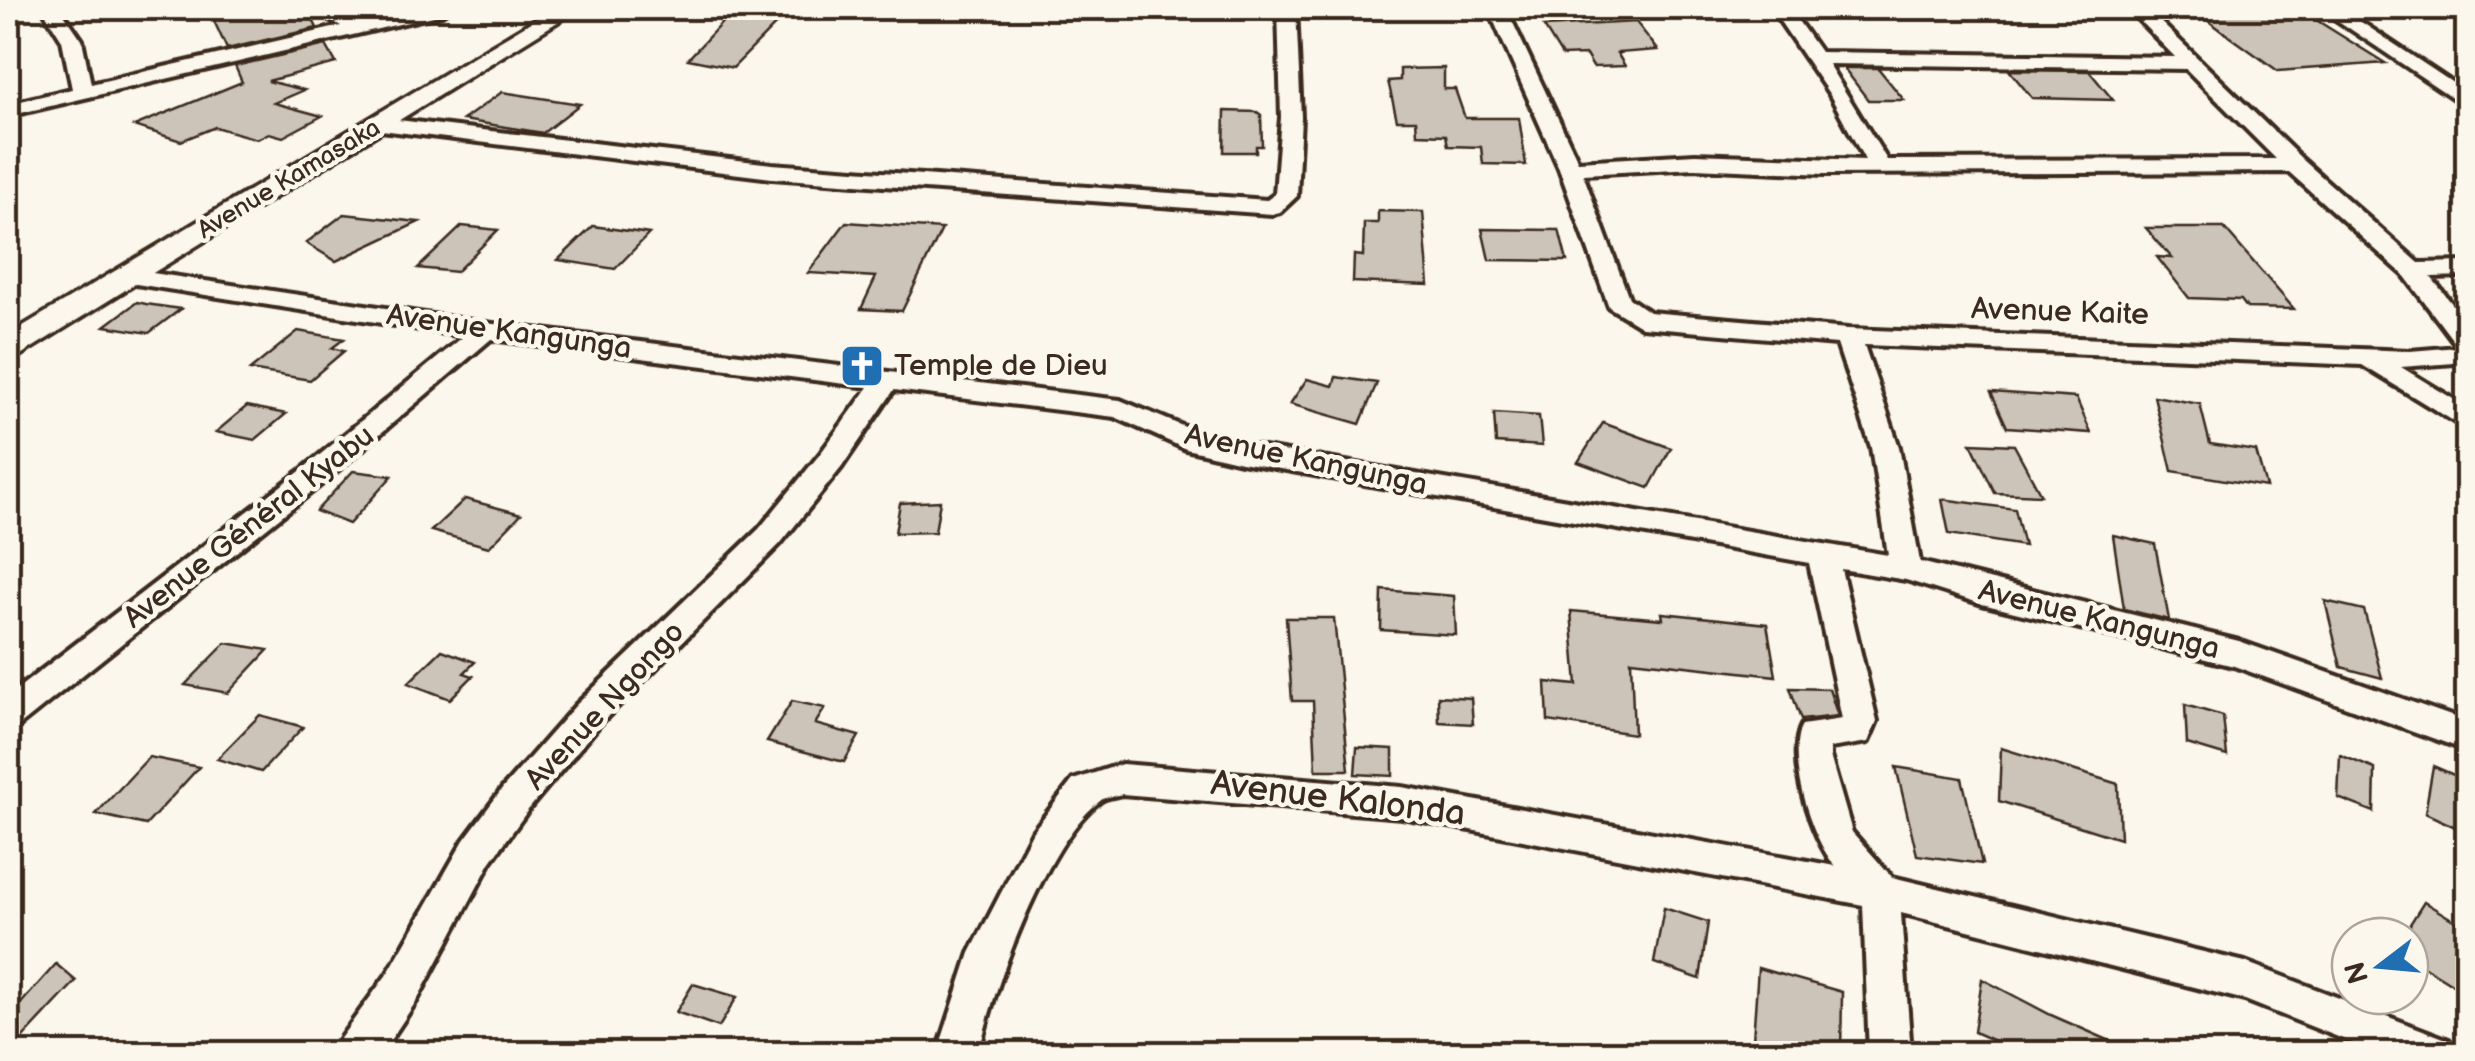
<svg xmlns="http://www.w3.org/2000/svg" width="2475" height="1061" viewBox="0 0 2475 1061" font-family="'Balsamiq Sans',sans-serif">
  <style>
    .building { fill: #ccc4b9; stroke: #3b2a1e; stroke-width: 2.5 }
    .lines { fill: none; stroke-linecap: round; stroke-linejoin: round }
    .minor-casing { stroke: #3b2a1e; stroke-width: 8 }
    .tertiary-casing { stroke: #3b2a1e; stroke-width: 7 }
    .minor { fill: #fbf7ec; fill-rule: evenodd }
    .tertiary { fill: #fbf7ec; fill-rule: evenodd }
    .labels { text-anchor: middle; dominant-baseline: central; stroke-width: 9; stroke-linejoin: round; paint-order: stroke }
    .far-street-label { font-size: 25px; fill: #3b2a1e; stroke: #fbf7ec }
    .street-label { font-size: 30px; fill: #3b2a1e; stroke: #fbf7ec }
    .poi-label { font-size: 30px; fill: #3b2a1e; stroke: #fbf7ec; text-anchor: start }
    .near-street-label { font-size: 35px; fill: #3b2a1e; stroke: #fbf7ec }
  </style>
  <rect width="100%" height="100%" fill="#fbf7ec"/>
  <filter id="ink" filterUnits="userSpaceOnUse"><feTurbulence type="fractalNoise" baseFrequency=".01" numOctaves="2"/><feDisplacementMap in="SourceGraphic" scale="20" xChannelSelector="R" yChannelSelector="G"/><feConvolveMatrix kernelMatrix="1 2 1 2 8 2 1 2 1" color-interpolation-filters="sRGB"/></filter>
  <g filter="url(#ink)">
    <g class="building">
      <path d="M208,8h99l10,20 -90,21z"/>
      <path d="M746,8h46l-59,60 -45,-9 42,-45h9z"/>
      <path d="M2297,8l88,55 -107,8 -82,-59z"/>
      <path d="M1636,22l22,28 -41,3 8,13 -32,1 -7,-12 -24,1 -18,-29z"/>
      <path d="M326,45l10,18 -68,18 36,9 -30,13 48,13 -39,21 -14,-4 -12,6 -42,-12 -34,14 -47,-15 108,-44 -7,-16z"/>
      <path d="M1444,68v21h11l10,29h54l7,47 -43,-1 -2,-17 -33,-1 -2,-11 -29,-1 -1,-14h-19l-9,-39 12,-1v-11z"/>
      <path d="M1844,68h34l26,32h-36z"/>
      <path d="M2009,70l80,1 24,29 -81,-2z"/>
      <path d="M502,92l78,12 -37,29 -80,-13z"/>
      <path d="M1225,111l32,1 4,3 1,31h-6v6h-32z"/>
      <path d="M1378,211l45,1 6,73 -76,-3 1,-27 9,1 1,-33h14z"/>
      <path d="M344,214l75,8 -83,39 -30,-18z"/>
      <path d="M846,222l96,7 -40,82 -41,-2 15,-32 -68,-4z"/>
      <path d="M462,226l36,4 -42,42 -38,-4z"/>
      <path d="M593,226l56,8 -34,35 -57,-9z"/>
      <path d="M2146,228h78l70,81 -47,-1 -6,-8 -52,-2 -32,-41 15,1z"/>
      <path d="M1482,229l77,1 8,31 -78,-1z"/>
      <path d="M137,302l9,2 35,5 -32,24 -44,-7z"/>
      <path d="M298,331l46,8 -12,9 12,3 -34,29 -60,-10z"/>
      <path d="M1336,377l41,6 -17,41 -70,-20 17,-25 26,7z"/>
      <path d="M1991,392l85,6 15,35 -84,-6z"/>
      <path d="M2154,396l46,8 10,40 46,7 10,36 -94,-16z"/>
      <path d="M247,406l39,8 -31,26 -39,-8z"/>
      <path d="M1494,413l45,3 3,30 -46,-3z"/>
      <path d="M1603,423l68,25 -22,40 -71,-26z"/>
      <path d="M1971,443l43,2 27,50 -46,-2z"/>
      <path d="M353,471l39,5 -43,48 -33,-13z"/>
      <path d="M465,499l56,15 -32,33 -58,-16z"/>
      <path d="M1942,499l73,10 9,37 -75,-12z"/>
      <path d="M940,501l-5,31 -40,1 5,-30z"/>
      <path d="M2113,535l42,9 14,76 -45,-11z"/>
      <path d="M1382,590l72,6 2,39 -75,-5z"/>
      <path d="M2325,601l39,9 18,68 -41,-11z"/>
      <path d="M1571,611l92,8 -1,-6 105,11 9,52 -145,-16 3,74 -86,-13 -2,-39 31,3z"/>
      <path d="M1286,618h48l15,152h-33l-3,-69h-21z"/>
      <path d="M226,643l42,7 -40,43 -43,-8z"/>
      <path d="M442,650l33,12 -11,11 9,3 -23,23 -42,-16z"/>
      <path d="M1790,688l39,1 9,27 -37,4z"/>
      <path d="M1438,696l33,2 2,26 -34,-2z"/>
      <path d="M792,701l33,7 -10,16 44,12 -15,26 -77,-20z"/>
      <path d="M2185,705l38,11 4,40 -40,-12z"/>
      <path d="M260,715l43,12 -42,45 -44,-13z"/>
      <path d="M1357,747l36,2v27l-38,-2z"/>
      <path d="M2001,748l117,36 2,55 -121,-38z"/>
      <path d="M2340,755l35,14 -1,43 -36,-14z"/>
      <path d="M149,757l50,10 -53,58 -50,-11z"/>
      <path d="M2433,766l35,15 -4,50 -39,-18z"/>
      <path d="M1896,767l66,11 20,86 -65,-9z"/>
      <path d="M2424,902l44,27v65l-58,-36v-34z"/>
      <path d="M1664,908l44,14 -8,57 -46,-16z"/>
      <path d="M56,964l20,17 -68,73v-36z"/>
      <path d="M1758,968l84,24 -1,62h-89z"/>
      <path d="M1982,979l69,36 89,39h-117l-49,-22z"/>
      <path d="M693,984l44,13 -18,30 -43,-15z"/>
    </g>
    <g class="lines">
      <defs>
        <g id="minor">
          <path d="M42,8h18l22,32 9,44 250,-58 -31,-18h22l29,14 60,-14h30l-9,6 -434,102v-12l64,-15 -10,-49z"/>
          <path d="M1278,8h18l5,109 -4,79 -17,16 -8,2 -500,-36 -391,-48 -10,-6 10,-6 391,46 495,36 8,-6 6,-77z"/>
          <path d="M1488,8h18l72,153 117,-7 170,6 -35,-65 -59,-87h18l31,44 355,5 -48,-49h19l157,152 116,103 49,-1v14l-37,1 37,47v38l-67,5 67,41v22l-106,-65 -498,-20 35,102 21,115 319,79 229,81v29l-234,-85 -252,-62 -76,-24 -65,-11 36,152 -9,21 -38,6v8l22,76 40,45 353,85 204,78 6,14h-74l-136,-54 -344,-87 10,141h-42l-6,-149 -461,-88 -280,-23c-7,2 -16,2 -22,7 -53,39 -108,188 -121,253h-42l33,-101 63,-122 40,-51 49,-16 280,23 433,79c-23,-27 -50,-108 -33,-141l40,-6 -33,-156 -568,-101 -55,-13 -71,-32 -221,-27 -53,78 -61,76 -180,180 -72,86 -38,53 -73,137 -36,54h-48l6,-14 49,-67 76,-133 39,-52 73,-83 183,-176 61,-75 49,-67 -378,-48 -172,147 -299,239 -12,4v-33l291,-224 165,-136 -347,-55 -3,-5 12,-7 359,54 635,77 84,35 37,9 647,111 -17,-108 -34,-103 -195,-17 -33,-20 -50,-139zM1828,64l358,5 90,90 -389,1zM1695,168l129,6 465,-2 115,103 54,72 -48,4 -562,-22 -199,-17 -20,-14 -46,-124z"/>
          <path d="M2319,8h21l128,85v15z"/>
        </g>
        <path id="tertiary" d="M554,8h26l-561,348 -11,3v-24z"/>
      </defs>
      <use href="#minor" class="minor-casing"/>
      <use href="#tertiary" class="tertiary-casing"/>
      <use href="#minor" class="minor"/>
      <use href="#tertiary" class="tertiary"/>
    </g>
  </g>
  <defs>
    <symbol id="church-square" viewBox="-11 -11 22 22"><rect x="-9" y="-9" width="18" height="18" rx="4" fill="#1f6fb2" stroke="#fbf7ec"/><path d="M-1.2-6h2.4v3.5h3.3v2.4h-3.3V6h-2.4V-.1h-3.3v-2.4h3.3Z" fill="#fff"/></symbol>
  </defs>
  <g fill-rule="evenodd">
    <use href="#church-square" x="837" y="341" width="50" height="50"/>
  </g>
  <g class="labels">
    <g class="far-street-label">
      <text transform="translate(289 179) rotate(-31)">Avenue Kamasaka</text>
    </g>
    <g class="street-label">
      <text transform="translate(2060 312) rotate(2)">Avenue Kaite</text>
      <text transform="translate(509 332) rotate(8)">Avenue Kangunga</text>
      <text transform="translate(1306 460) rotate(12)">Avenue Kangunga</text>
      <text transform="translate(249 527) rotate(-38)">Avenue Général Kyabu</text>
      <text transform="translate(2099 620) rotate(14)">Avenue Kangunga</text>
      <text transform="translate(605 706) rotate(-47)">Avenue Ngongo</text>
    </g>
    <g class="poi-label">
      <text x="894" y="366">Temple de Dieu</text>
    </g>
    <g class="near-street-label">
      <text transform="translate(1338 799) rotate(7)">Avenue Kalonda</text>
    </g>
  </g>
  <rect width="2475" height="1061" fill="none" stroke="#fbf7ec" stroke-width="40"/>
  <rect x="20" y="20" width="2435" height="1021" fill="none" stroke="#3b2a1e" stroke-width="4" filter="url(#ink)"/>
  <g transform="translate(2380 966) rotate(254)"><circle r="48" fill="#fbf7ec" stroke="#aea59a" stroke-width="2.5"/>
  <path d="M0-8L18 38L0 25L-18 38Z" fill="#1f6fb2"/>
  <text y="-15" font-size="28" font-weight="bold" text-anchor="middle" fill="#3b2a1e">N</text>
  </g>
</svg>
